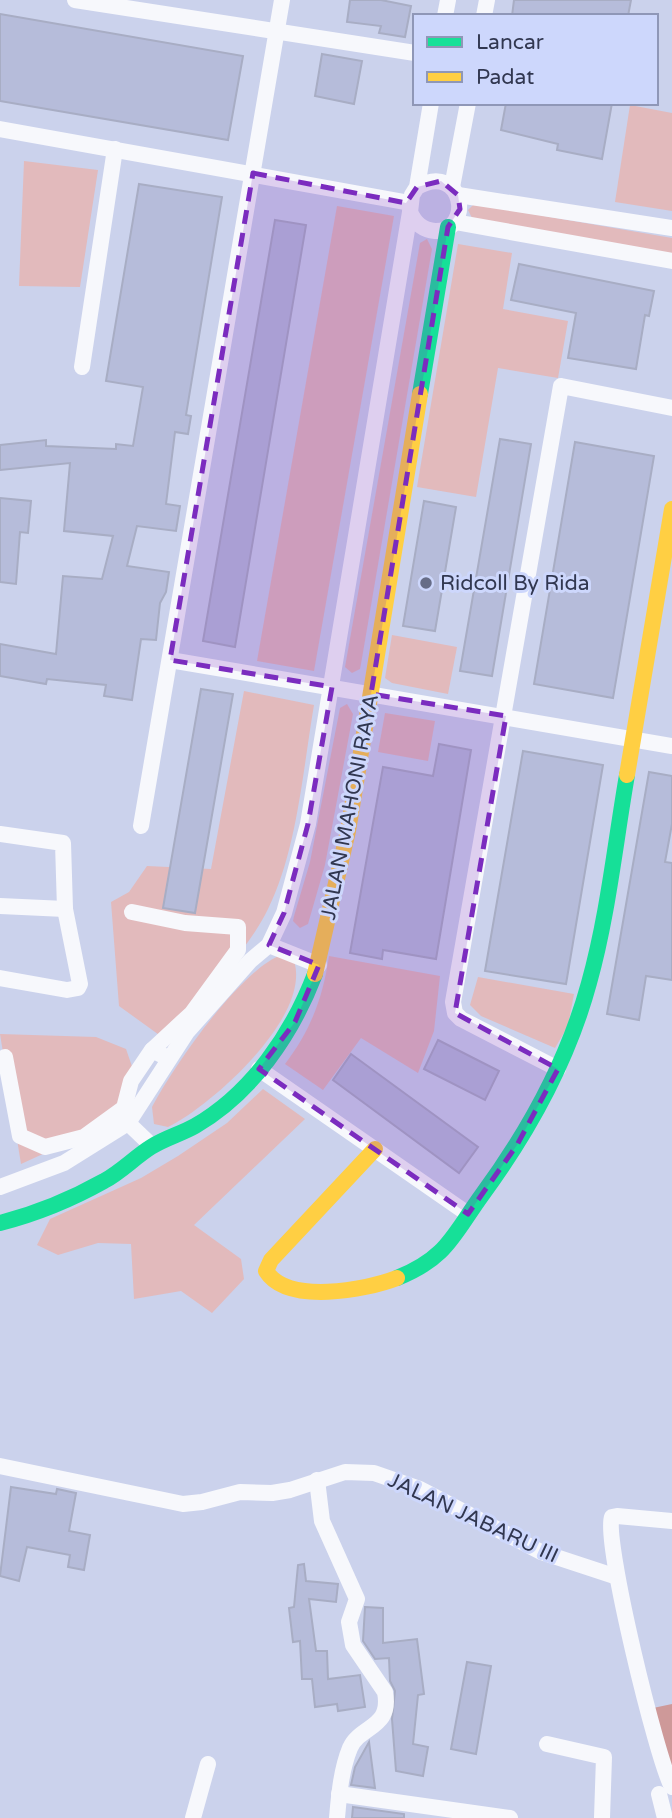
<svg xmlns="http://www.w3.org/2000/svg" width="672" height="1818" viewBox="0 0 672 1818" font-family="'Varela Round',sans-serif">
  <style>
    .green { fill: #e2babc }
    .forest { fill: #ce9999 }
    .building { fill: #b6bcda; stroke: #a8adc4; stroke-width: 2 }
    .lines { fill: none; stroke-linecap: round; stroke-linejoin: round }
    .street { stroke: #f7f8fc; stroke-width: 16 }
    .fast { stroke: #16e098; stroke-width: 16 }
    .slow { stroke: #ffcf43; stroke-width: 16 }
    .marked { fill: #7b2cbf; fill-opacity: 0.2; stroke: #7b2cbf; stroke-width: 5; stroke-dasharray: 14 9; stroke-linejoin: round }
    .poi-dot { fill: #676d87; stroke: #cdd7fc; stroke-width: 2.5 }
    .labels { text-anchor: middle; dominant-baseline: central; stroke-width: 6; stroke-linejoin: round; paint-order: stroke }
    .poi-label { font-size: 21px; fill: #313750; stroke: #cdd7fc; text-anchor: start }
    .street-label { font-size: 21px; fill: #313750; stroke: #cdd7fc }
  </style>
  <rect width="100%" height="100%" fill="#cbd2ec"/>
  <g class="green">
    <path d="M630,105l42,8v98l-57,-9z"/>
    <path d="M24,161l74,9 -18,117 -61,-1z"/>
    <path d="M474,204l198,34v16l-200,-36 -4,-8z"/>
    <path d="M337,206l57,10 -80,455 -57,-10z"/>
    <path d="M427,239l5,10 -71,415 -1,5 -8,4 -7,-6 75,-424z"/>
    <path d="M458,244l54,9 -9,56 65,12 -10,57 -60,-10 -22,129 -59,-10z"/>
    <path d="M392,635l65,12 -9,47 -56,-11 -7,-5z"/>
    <path d="M244,691l70,14c-11,64 -17,146 -46,204 -24,49 -70,89 -106,128l-43,-31 -8,-104 18,-10 18,-26 64,3z"/>
    <path d="M347,704l6,10 -28,151 -17,59 -8,4 -7,-7 1,-5 16,-54 30,-154z"/>
    <path d="M385,713l50,8 -7,40 -50,-9z"/>
    <path d="M281,955l13,6c18,55 -82,144 -126,166l-14,-3 -2,-17c21,-40 87,-136 129,-152z"/>
    <path d="M329,956l111,20 -6,55 -16,42 -57,-35 -38,52 -38,-26c26,-34 38,-67 44,-108z"/>
    <path d="M478,977l96,17 -6,32 -13,22 -74,-32 -11,-11z"/>
    <path d="M0,1034l96,3 30,12 9,26 -16,35 -39,27 -59,27z"/>
    <path d="M263,1089l42,30 -111,106 47,34 3,20 -32,34 -31,-22 -47,8 -3,-55 -33,-1 -40,12 -21,-10 13,-26 91,-41 37,-22 49,-33z"/>
  </g>
  <path class="forest" d="M672,1704v65l-19,-61z"/>
  <g class="building">
    <path d="M350,0h31l30,6 -6,31 -26,-4 2,-7 -34,-4z"/>
    <path d="M514,0h117l-3,16h-116z"/>
    <path d="M0,14l243,42 -15,84 -228,-39z"/>
    <path d="M322,54l40,7 -8,43 -39,-8z"/>
    <path d="M506,103h106l-10,56 -45,-9 1,-6 -57,-14z"/>
    <path d="M139,184l83,13 -36,218 5,1 -3,18 -13,-2 -9,72 14,2 -4,25 -39,-5 -10,40 42,6 -3,20 -6,11 -4,37 -15,-1 -9,61 -28,-4 2,-11 -59,-6 -1,5 -46,-8v-32l56,10 7,-78 39,3 11,-43 -49,-5 6,-68 -70,7v-25l46,-5v6l70,3v-5l17,2 10,-59 -37,-6z"/>
    <path d="M275,220l31,5 -71,422 -32,-6z"/>
    <path d="M519,264l135,27 -5,25 -4,-1 -9,54 -68,-11 8,-45 -65,-13z"/>
    <path d="M500,439l31,5 -39,232 -32,-5z"/>
    <path d="M575,442l79,14 -41,242 -79,-14z"/>
    <path d="M0,498l31,3 -3,32 -8,-1 -4,52 -16,-2z"/>
    <path d="M424,501l32,6 -21,124 -32,-5z"/>
    <path d="M201,689l32,5 -38,219 -32,-5z"/>
    <path d="M439,744l32,6 -35,209 -53,-9 -1,9 -32,-6 33,-186 50,9z"/>
    <path d="M523,751l80,14 -37,219 -81,-13z"/>
    <path d="M649,772l23,4v48l-7,38 7,1v117l-26,-4 -7,44 -32,-6z"/>
    <path d="M438,1040l61,31 -14,29 -61,-31z"/>
    <path d="M351,1054l127,93 -19,26 -126,-93z"/>
    <path d="M11,1487l45,7 1,-5 19,4 -7,38 21,4 -6,35 -16,-3 2,-12 -43,-8 -8,34 -19,-5z"/>
    <path d="M304,1564l2,17 32,3 -2,18 -27,-3 7,52h11l1,28 32,-4 5,32 -27,4 -1,-7 -22,3 -3,-28h-10l-2,-38 -7,1 -4,-34 5,-1 4,-42z"/>
    <path d="M365,1607l18,1v35l34,-4 7,55 -6,1 -5,49 15,3 -5,29 -27,-5 -4,-52 3,-28 -5,-10 -1,-23 -14,1 -12,-18z"/>
    <path d="M467,1662l24,4 -15,88 -25,-5z"/>
    <path d="M369,1742l6,46 -24,-3 4,-18z"/>
    <path d="M353,1807l51,7v4h-52z"/>
  </g>
  <g class="lines">
    <g class="street">
      <path d="M75,0l340,53"/>
      <path d="M445,16l3,-16"/>
      <path d="M484,16l3,-16"/>
      <path d="M0,129l410,74"/>
      <path d="M417,187c47,-26 57,45 18,44 -13,-1 -20,-8 -25,-19l2,-17 5,-8 14,-84"/>
      <path d="M452,187l16,-84"/>
      <path d="M458,195l214,33"/>
      <path d="M455,222l217,39"/>
      <path d="M82,367l33,-218"/>
      <path d="M170,660l502,86"/>
      <path d="M141,826l141,-826"/>
      <path d="M0,834l63,9 2,66 15,75 -2,4 -11,2 -67,-12"/>
      <path d="M0,906l65,3"/>
      <path d="M132,912l53,11 53,4v23l-46,63 -40,37"/>
      <path d="M269,945l50,20"/>
      <path d="M5,1057l15,79 25,11 39,-10 40,-29 7,-27 21,-31 16,8"/>
      <path d="M259,1069l209,145"/>
      <path d="M558,1069l-97,-50 -6,-6 -2,-11 108,-616 111,22"/>
      <path d="M128,1123l24,23"/>
      <path d="M0,1187l64,-24 64,-40 59,-91 63,-71 19,-16 15,-32 24,-89 102,-612"/>
      <path d="M0,1466l183,38 19,-2 38,-10 32,1 18,-3 55,-18 29,1 46,16 121,63 76,25"/>
      <path d="M317,1480l5,41 35,78 -8,23 4,23 32,47c7,37 -25,33 -35,56 -9,22 -11,47 -13,70"/>
      <path d="M672,1521l-55,-5 -5,1c-9,22 45,243 60,270"/>
      <path d="M547,1744l57,13 -2,61"/>
      <path d="M339,1794l171,24"/>
      <path d="M659,1794l6,24"/>
      <path d="M193,1818l15,-54"/>
    </g>
    <g class="fast">
      <path d="M420,394l28,-167"/>
      <path d="M0,1223c35,-9 72,-24 104,-42 17,-9 31,-24 47,-34 14,-9 30,-13 44,-21 57,-33 97,-92 120,-152"/>
      <path d="M397,1278c50,-20 56,-43 85,-83 47,-64 86,-135 107,-212 19,-68 26,-139 38,-208"/>
    </g>
    <g class="slow">
      <path d="M627,775l45,-266"/>
      <path d="M315,974l33,-143 72,-437"/>
      <path d="M375,1149l-104,111 -5,11c21,34 100,19 131,7"/>
    </g>
  </g>
  <path class="marked" d="M253,173l153,30 11,-16 24,-6 17,14 2,14 -12,18 -77,467 135,22 -51,297 103,56 -41,76 -49,69 -209,-145 36,-47 24,-57 -50,-20 15,-32 24,-89 24,-137 -162,-27z"/>
  <circle class="poi-dot" cx="426" cy="583" r="7"/>
  <g class="labels">
    <g class="poi-label">
      <text x="440" y="583">Ridcoll By Rida</text>
    </g>
    <g class="street-label">
      <text transform="translate(350 807) rotate(-79)">JALAN MAHONI RAYA</text>
      <text transform="translate(473 1518) rotate(25)">JALAN JABARU III</text>
    </g>
  </g>
  <rect x="413" y="14" width="245" height="91" fill="#cdd7fc" stroke="#8f97b7" stroke-width="2"/>
  <rect x="427" y="37" width="35" height="10" fill="#16e098" stroke="#8f97b7" stroke-width="2"/>
  <text x="476" y="49" font-size="21" fill="#313750">Lancar</text>
  <rect x="427" y="72" width="35" height="10" fill="#ffcf43" stroke="#8f97b7" stroke-width="2"/>
  <text x="476" y="84" font-size="21" fill="#313750">Padat</text>
</svg>
